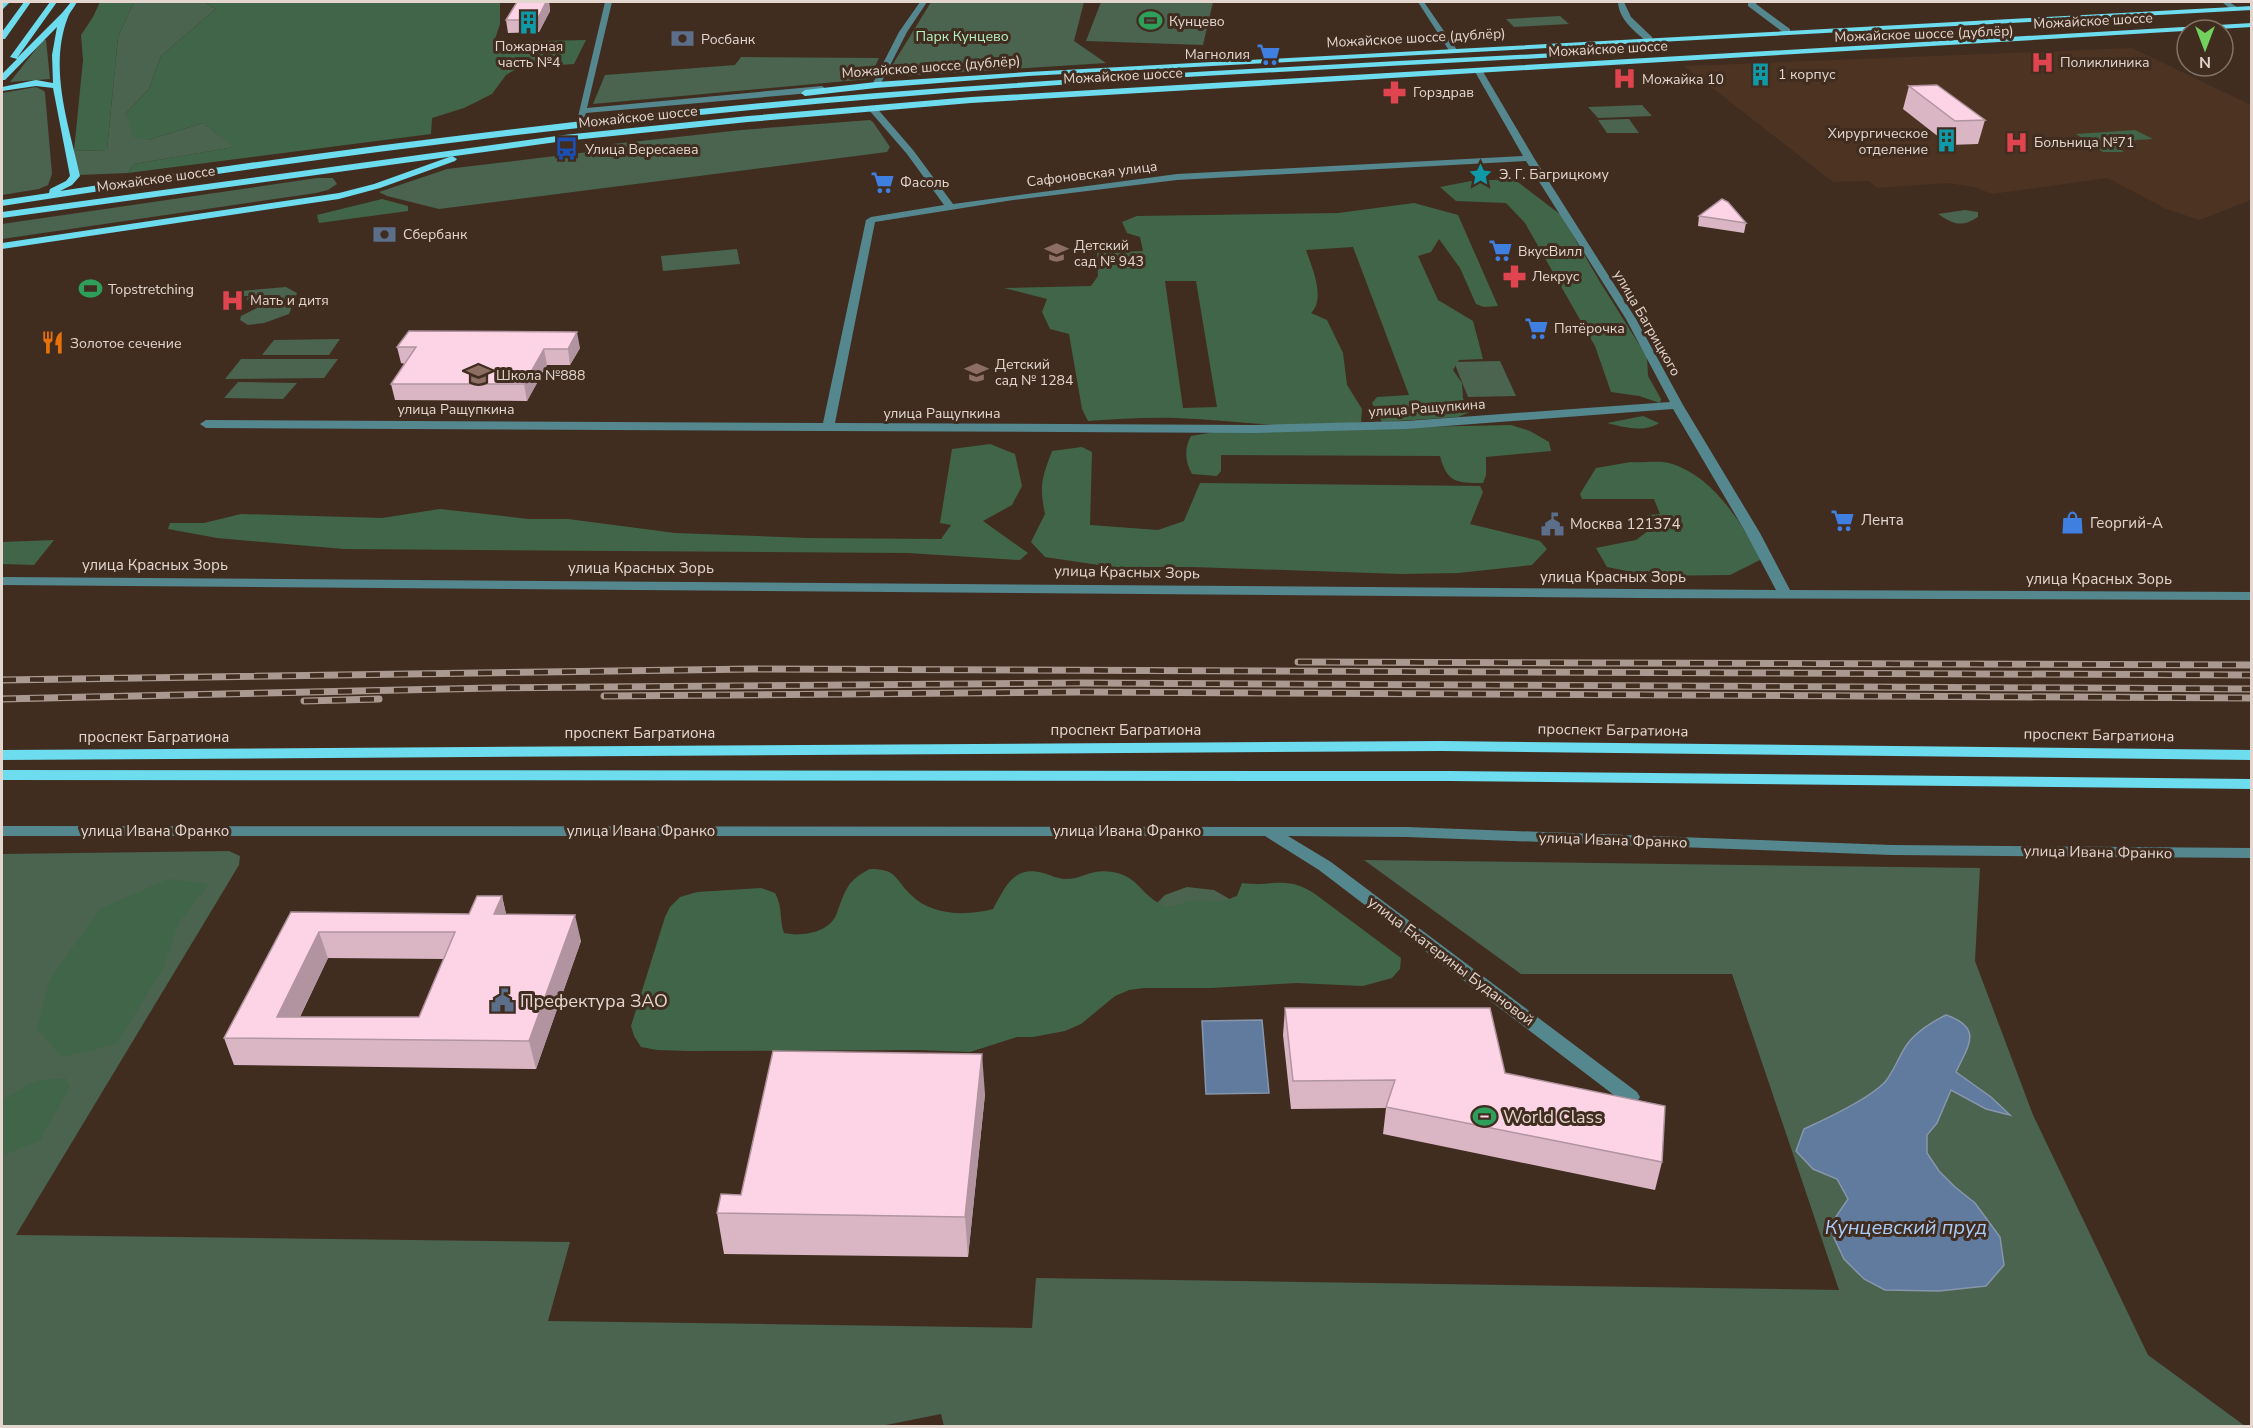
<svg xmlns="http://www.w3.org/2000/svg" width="2253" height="1428" viewBox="0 0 2253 1428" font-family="'Nunito Sans',sans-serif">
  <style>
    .built { fill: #4c3322 }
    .green { fill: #4a644f }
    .forest { fill: #416548; fill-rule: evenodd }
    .water { fill: #607b9e; stroke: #8796ac; stroke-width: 1.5 }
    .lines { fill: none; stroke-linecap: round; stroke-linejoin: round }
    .minor { fill: #55878f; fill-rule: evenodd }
    .major { fill: #6ddcee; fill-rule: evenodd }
    .rail-casing { stroke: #a99990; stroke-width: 7 }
    .rail { stroke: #402d20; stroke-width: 4.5; stroke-dasharray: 14; stroke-linecap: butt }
    .wall { fill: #dab6c5; fill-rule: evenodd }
    .shaded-wall { fill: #b194a0 }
    .building { fill: #fdd4e5; stroke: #b194a0; stroke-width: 1.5; fill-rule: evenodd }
    .labels { text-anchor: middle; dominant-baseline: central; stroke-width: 6; stroke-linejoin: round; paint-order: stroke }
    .far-poi-label { font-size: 14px; fill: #e3d6ce; stroke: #402d20; text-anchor: start }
    .far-street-label { font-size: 14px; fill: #e3d6ce; stroke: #402d20 }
    .far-park-label { font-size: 14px; fill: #b5f3c0; stroke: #402d20 }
    .poi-label { font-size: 15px; fill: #e3d6ce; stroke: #402d20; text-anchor: start }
    .street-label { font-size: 15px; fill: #e3d6ce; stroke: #402d20 }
    .near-poi-label { font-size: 18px; fill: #e3d6ce; stroke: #402d20; text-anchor: start }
    .near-water-label { font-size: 20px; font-style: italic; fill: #aacdfb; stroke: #402d20 }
  </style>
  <rect width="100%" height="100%" fill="#402d20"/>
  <path class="built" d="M2132,48l119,57v95l-52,20 -33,-11 -58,-31 -116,16 -18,-7 -27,-4 -70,5 -8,-7 -36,1 -149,-116z"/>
  <g class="green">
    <path d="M134,2h70l12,7 -55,47 -12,33 -23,24 22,27 55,-17 32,24 -101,17 -6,9 -50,2 -4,-24 33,-1 11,-113z"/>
    <path d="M931,2h153l-10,39 32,22 -221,14z"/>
    <path d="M1101,2h112l-10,43 -117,-4z"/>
    <path d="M1560,16l9,8 -55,3 -8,-8z"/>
    <path d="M43,40h3l4,39 -40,3z"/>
    <path d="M741,57l138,1 -10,21 -276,25 12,-29 130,-10z"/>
    <path d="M36,87l8,4 1,2 7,81 -4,11 -9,4 -37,6v-102z"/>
    <path d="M1642,105l10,11 -54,2 -10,-11z"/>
    <path d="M1629,119l10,14h-32l-9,-13z"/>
    <path d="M870,120l3,2 17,25 -3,5 -448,57 -52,-13 -8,-4 68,-23 141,-17 25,-5v-3l128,-14z"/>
    <path d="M317,178h16l4,6 -9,6 -12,3 -314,46v-15z"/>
    <path d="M1965,210l13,2v5c-17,11 -25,7 -40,-3z"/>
    <path d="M737,249l3,15 -77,7 -2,-15z"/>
    <path d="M286,287l11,6 -8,21 -25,9 -16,2 -8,-5 1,-4 16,-8 2,-8h-12l1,-4h-7v-5z"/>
    <path d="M340,339l-11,16h-67l12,-15z"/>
    <path d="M241,359h97l-14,19 -99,1z"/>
    <path d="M1500,361l16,35 -48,1 -14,-35z"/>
    <path d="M238,382l59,1 -14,16 -59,-1z"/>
    <path d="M229,851l11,5 -1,9 -223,370 554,7 -22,79 484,7 4,-50 803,12 -107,-316h-211l-157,-114 616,8 -5,93 58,154 115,240 97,71h-1301l-3,-12 -60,12h-879v-572z"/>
    <path d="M1187,887l27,3 19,11 -5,35 -71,-33 8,-8z"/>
  </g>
  <g class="forest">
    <path d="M100,2h34l-16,35 -11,113 -33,1 9,-91 -2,-25 12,-18z"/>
    <path d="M204,2h296v22l-6,18 92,-2 -12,24 -56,4 -12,7 -14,19 -28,14 -32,10 -1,16 -303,39 6,-9 100,-17 -31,-24 -55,17 -15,-3 -7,-24 23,-24 12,-33 55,-47z"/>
    <path d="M2135,130l18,9 -17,1 -16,9 4,3h-21l-27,-18z"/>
    <path d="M1514,179l47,36 39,67 47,75 1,19 13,23 -1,4 -21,-7 -28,-4 -16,-46 -70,-123 -19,-20 -50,-2 -16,-14 31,-6z"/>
    <path d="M382,199l26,7v5l-89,12 -2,-8z"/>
    <path d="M1414,203l44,12 40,91 -14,1 -8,-3 -16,-36 -21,-29 -8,13 -13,4 20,44 35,21 10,38 -24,1 -6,10 9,13 1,16 14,10 -19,8 -76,5 -10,-19 5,-6 32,-2 -56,-148 -47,3c6,18 20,48 5,63l16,7 16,33 4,32 15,24 -1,13c-62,10 -123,-2 -185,-4 -29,-1 -59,1 -88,3l-6,-12 -13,-75 -19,-5 -8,-17 5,-13 -43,-11 87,-2 7,-10 -1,-23 46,-2 -3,-14 -13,-4 -5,-11 15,-6 201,-3zM1165,281h31l21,126 -34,1z"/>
    <path d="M1643,416l16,7c-15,10 -36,4 -52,0z"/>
    <path d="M1511,425l19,6 19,11 2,9 -65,6v18l-3,8c-26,0 -36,0 -43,-27l-219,-1v16l-4,5 -25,-2c-7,-12 -8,-26 -1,-38l30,-5z"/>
    <path d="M990,444l25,10 7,32 -10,19 -29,16 45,32 -8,7 -112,-7 -564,-4 -127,-11 -49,-9 2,-6h34l37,-9 141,4 58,-9 89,10h39l107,14 132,5 134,1 10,-14 -11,-2 12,-74z"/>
    <path d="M1082,447l10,5 -2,73 68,5 26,-9 16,-38 280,3 3,6 -13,32 70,17 7,8 -15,16 -74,8 -57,1 -209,-7h-80l-67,-10 -14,-15 14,-28c-6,-29 -3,-36 7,-63z"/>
    <path d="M1631,462c12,1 27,-2 38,1 45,13 71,59 93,96l-32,16 -78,1 -45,-9 -11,-19 40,-8 16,-12 -5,-13 13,-1 -6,-15h-72l-2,-5 16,-26z"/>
    <path d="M54,540l-20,25 -32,-1v-22z"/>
    <path d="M870,869c27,0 24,9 40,25 21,22 56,22 83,15 12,-21 20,-44 50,-36 8,2 13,5 21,6 17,1 26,-11 49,-7 25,4 28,23 48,32 12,6 20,-2 31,-3 10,-2 22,2 32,0 4,-1 9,-4 13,-5l5,-13c30,4 44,-8 73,11l86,64 -1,11 -8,9 -29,8 -66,-3 -86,5h-67l-15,2 -14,6 -34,28 -16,7 -32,6h-16l-47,15 -51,-2 -230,1 -32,-1 -16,-3 -7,-11 -3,-10 34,-109 5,-10 10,-10 17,-5 64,-4 14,5c8,14 4,26 9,40 17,4 46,0 53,-20 8,-22 10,-33 33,-44z"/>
    <path d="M168,879l41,5 -31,40 -15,45 -47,75 -54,13 -25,-28 13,-50 50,-70z"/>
    <path d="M65,1078l5,8 -30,54 -38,16v-56l34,-19z"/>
  </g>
  <g class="water">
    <path d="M1946,1015c38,13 22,31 10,57l35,25 19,18 -24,-6 -35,-19 -14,33 -10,12v18l12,18 16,16 20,16 25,34 4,28 -18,21 -47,5 -54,-1 -21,-11 -20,-20 -15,-32 19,-28 -11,-20 -24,-10 -17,-18 8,-22c22,-10 65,-30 81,-47 9,-11 13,-24 21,-36 9,-14 26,-24 40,-31z"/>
    <path d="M1262,1020l7,73 -63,1 -4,-73z"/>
  </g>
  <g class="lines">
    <g class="minor">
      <path d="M605,2h7l-25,106 235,-22 4,3 -4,3 -236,21 -3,8h-6z"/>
      <path d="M920,2h7l-20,30 -27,53 -7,2 -1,-2 27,-53z"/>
      <path d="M1418,2h6l33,48 -1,2h-6z"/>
      <path d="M1618,2h6l7,15 21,20v4h-6c-13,-11 -27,-22 -28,-39z"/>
      <path d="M1748,2h9l-1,2 34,25v4h-6l-36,-27z"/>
      <path d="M2222,2h7l11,7 -7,2z"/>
      <path d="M1475,68l7,2 52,88 102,161 47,86 77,128 30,57 462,2v8l-610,-2 -1640,-13v-8l1774,13 -30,-57 -73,-124 -267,20 -151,4 -1049,-5 -6,-4 6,-4 617,3 43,-203 5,-3 73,-12 -37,-51 -38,-44v-4h6l38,44 40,54 224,-30 346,-18 -49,-86zM1526,161l100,158 44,83 -264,19 -151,4 -420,-2 40,-201 138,-22 164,-20z"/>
      <path d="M2,826l1405,1 485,18 360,3v10l-360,-3 -485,-18 -119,-1 43,26 306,230 3,5 -3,5 -7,2 -7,-2 -304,-232 -54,-34h-1263z"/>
    </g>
    <g class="major">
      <path d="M3,2h7l-8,8z"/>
      <path d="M24,2h7l-26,37h-3v-7z"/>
      <path d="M50,2h7l-40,56 45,-45 9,-11h6c-2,4 -7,10 -9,15 -20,51 1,109 12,159l-8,9 -12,6c271,-42 544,-76 817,-98 245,-19 491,-30 736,-43l4,2 -4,2c-246,14 -493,24 -739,45 -292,24 -583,62 -872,107v-6l47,-7 1,-4 16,-8 4,-5 -17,-88 -17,-2 -34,5v-4l34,-7 17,3 -1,-28 5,-28 -52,53h-3v-6l15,-15 -7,-2z"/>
      <path d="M2252,6v4l-1224,66 -152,12 -71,8 -4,-3 4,-3 71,-8 152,-10z"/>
      <path d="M2252,23v4l-1281,76 -223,19 -184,19 -562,77v-6l562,-77 184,-19 223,-19z"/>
      <path d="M452,156l5,3 -2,2 -75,27 -41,11 -337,50v-6l337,-50 35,-9z"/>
      <path d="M1442,741l810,9v10l-810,-9 -1440,9v-10z"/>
      <path d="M2,770l1447,1 803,8v10l-803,-8 -1447,-1z"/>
    </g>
    <defs>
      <g id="rail">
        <path d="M1298,662l954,3"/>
        <path d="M2,680l751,-11 1499,6"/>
        <path d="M604,696l476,-4 1172,6"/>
        <path d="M2,699l490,-11 590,-5 1170,6"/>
        <path d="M304,701l75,-2"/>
      </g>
    </defs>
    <use href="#rail" class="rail-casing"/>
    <use href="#rail" class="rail"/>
  </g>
  <g class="wall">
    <path d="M517,2h32l1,9 -11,21 -31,1 -2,-13z"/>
    <path d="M1909,86l76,34 -7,24 -29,1 -46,-36z"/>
    <path d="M1699,216l47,7 -2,10 -46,-7z"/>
    <path d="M397,347l183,1 -10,17h-23l-20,36 -132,-1 -4,-16 14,-20 -4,-1z"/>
    <path d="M502,896l4,18 75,27 -45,128 -302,-4 -10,-27 67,-126 178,2zM328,958l116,1 -25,58h-119z"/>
    <path d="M1285,1008l220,65 157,89 -7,28 -272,-56 3,-26 -95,1 -8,-74z"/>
    <path d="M985,1094l-17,163 -244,-3 -7,-41 24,-18z"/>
  </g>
  <g class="shaded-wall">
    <path d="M546,2h3l1,9 -11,21 -2,-12z"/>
    <path d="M577,332l3,16 -10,17 -2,-16z"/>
    <path d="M544,349l3,16 -20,36 -3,-17z"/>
    <path d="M502,896l6,27 -14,-9z"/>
    <path d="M575,915l6,26 -45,128 -7,-28z"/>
    <path d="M319,932l9,26 -39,81 -12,-22z"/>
    <path d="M982,1054l3,40 -17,163 -3,-40z"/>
  </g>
  <g class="building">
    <path d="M517,2h29l-9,18h-31z"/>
    <path d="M1937,85l48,35 -30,1 -46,-35z"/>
    <path d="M1722,199l6,3 18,21 -47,-7z"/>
    <path d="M409,331l168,1 -9,17h-24l-20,35h-133l25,-37h-19z"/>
    <path d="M477,896h25l-8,18 81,1 -46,126 -305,-3 67,-126 178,2zM319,932h136l-36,85h-142z"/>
    <path d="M1285,1008h205l15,65 160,33 -3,56 -276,-55 9,-27 -102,1z"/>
    <path d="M773,1051l209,3 -17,163 -248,-4 4,-19 20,1z"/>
  </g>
  <defs>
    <symbol id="stadium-bare" viewBox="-9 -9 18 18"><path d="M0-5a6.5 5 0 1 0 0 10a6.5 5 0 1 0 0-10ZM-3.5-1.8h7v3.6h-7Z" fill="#2e9e5b" stroke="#402d20" stroke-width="2.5" paint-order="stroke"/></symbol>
    <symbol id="building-bare" viewBox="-9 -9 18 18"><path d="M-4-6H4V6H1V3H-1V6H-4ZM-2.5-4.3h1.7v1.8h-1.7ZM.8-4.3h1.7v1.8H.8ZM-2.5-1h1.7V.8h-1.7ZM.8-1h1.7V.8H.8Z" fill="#0f9aa8" stroke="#402d20" stroke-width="2.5" paint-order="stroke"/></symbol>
    <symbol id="bank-bare" viewBox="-9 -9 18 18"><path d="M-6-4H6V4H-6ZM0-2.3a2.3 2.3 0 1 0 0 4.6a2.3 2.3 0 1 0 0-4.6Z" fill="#5c6f8a" stroke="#402d20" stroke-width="2.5" paint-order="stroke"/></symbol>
    <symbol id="supermarket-bare" viewBox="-9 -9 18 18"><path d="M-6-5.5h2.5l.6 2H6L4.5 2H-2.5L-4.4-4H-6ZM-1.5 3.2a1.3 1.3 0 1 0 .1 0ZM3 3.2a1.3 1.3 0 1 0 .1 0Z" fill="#3f7fe0" stroke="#402d20" stroke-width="2.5" paint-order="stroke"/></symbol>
    <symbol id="hospital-bare" viewBox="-9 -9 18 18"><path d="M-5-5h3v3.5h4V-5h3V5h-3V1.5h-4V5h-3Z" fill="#e0444e" stroke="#402d20" stroke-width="2.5" paint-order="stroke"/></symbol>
    <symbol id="pharmacy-bare" viewBox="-9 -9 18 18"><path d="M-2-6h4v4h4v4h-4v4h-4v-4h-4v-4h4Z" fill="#e0444e" stroke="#402d20" stroke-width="2.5" paint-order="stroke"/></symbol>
    <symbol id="bus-bare" viewBox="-9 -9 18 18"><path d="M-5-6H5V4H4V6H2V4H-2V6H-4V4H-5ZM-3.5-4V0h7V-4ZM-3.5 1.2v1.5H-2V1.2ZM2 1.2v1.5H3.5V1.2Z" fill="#1a4fb4" stroke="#402d20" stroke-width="2.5" paint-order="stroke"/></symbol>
    <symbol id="sight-bare" viewBox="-9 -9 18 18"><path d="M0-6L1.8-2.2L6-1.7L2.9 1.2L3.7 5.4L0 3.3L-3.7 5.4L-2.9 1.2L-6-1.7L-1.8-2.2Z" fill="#0f9aa8" stroke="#402d20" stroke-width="2.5" paint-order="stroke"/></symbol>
    <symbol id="school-bare" viewBox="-9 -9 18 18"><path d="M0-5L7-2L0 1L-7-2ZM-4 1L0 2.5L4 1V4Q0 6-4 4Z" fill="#8d6e63" stroke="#402d20" stroke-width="2.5" paint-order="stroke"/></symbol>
    <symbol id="restaurant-bare" viewBox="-9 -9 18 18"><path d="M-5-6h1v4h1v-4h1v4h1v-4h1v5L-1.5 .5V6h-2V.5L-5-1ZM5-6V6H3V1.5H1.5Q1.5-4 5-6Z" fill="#e8710a" stroke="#402d20" stroke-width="2.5" paint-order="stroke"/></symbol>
    <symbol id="shop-bare" viewBox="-9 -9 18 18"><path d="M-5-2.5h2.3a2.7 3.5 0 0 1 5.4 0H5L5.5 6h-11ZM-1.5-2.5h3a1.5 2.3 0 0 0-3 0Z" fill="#3f7fe0" stroke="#402d20" stroke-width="2.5" paint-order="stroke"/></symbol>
    <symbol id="civic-bare" viewBox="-9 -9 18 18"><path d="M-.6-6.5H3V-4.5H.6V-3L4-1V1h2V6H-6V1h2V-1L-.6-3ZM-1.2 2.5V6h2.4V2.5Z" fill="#5c6f8a" stroke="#402d20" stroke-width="2.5" paint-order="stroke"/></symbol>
  </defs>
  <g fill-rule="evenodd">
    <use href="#stadium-bare" x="1134" y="4" width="33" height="33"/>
    <use href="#building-bare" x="512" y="6" width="33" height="33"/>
    <use href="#bank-bare" x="666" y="22" width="33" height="33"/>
    <use href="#supermarket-bare" x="1252" y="38" width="33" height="33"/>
    <use href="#hospital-bare" x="2026" y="46" width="33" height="33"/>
    <use href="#building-bare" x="1744" y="58" width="33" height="33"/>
    <use href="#hospital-bare" x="1608" y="62" width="33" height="33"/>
    <use href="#pharmacy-bare" x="1378" y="76" width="33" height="33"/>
    <use href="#building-bare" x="1930" y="124" width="33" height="33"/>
    <use href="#hospital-bare" x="2000" y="126" width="33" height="33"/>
    <use href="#bus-bare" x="550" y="132" width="33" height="33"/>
    <use href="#sight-bare" x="1464" y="158" width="33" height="33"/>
    <use href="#supermarket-bare" x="866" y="166" width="33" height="33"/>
    <use href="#bank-bare" x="368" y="218" width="33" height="33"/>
    <use href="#supermarket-bare" x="1484" y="234" width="33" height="33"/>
    <use href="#school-bare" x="1040" y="236" width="33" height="33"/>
    <use href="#pharmacy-bare" x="1498" y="260" width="33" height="33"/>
    <use href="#stadium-bare" x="74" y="272" width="33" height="33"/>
    <use href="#hospital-bare" x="216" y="284" width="33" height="33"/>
    <use href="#supermarket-bare" x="1520" y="312" width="33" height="33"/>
    <use href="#restaurant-bare" x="36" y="326" width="33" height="33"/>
    <use href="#school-bare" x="960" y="356" width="33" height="33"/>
    <use href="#school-bare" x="462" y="358" width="33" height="33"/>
    <use href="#supermarket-bare" x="1826" y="504" width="33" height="33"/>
    <use href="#shop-bare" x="2056" y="506" width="33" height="33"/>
    <use href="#civic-bare" x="1536" y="508" width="33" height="33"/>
    <use href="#civic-bare" x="486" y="984" width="33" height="33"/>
    <use href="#stadium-bare" x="1468" y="1100" width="33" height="33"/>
  </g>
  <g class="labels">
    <g class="far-poi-label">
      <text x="1169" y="21">Кунцево</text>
      <text x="701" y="39">Росбанк</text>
      <text x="529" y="46" text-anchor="middle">Пожарная<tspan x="529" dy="16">часть №4</tspan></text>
      <text x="1250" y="54" text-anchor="end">Магнолия</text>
      <text x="2060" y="62">Поликлиника</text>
      <text x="1778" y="74">1 корпус</text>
      <text x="1642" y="79">Можайка 10</text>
      <text x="1413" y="92">Горздрав</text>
      <text x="1928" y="133" text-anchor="end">Хирургическое<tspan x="1928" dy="16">отделение</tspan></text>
      <text x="2034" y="142">Больница №71</text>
      <text x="585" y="149">Улица Вересаева</text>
      <text x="1499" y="174">Э. Г. Багрицкому</text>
      <text x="900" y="182">Фасоль</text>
      <text x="403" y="234">Сбербанк</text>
      <text x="1074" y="245">Детский<tspan x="1074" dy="16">сад № 943</tspan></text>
      <text x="1518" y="251">ВкусВилл</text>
      <text x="1532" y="276">Лекрус</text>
      <text x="108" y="289">Topstretching</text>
      <text x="250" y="300">Мать и дитя</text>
      <text x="1554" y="328">Пятёрочка</text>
      <text x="70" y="343">Золотое сечение</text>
      <text x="995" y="364">Детский<tspan x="995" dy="16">сад № 1284</tspan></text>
      <text x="496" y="375">Школа №888</text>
    </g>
    <g class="far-street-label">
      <text transform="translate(2093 21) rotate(-3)">Можайское шоссе</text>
      <text transform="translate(1924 34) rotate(-2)">Можайское шоссе (дублёр)</text>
      <text transform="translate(1416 38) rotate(-3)">Можайское шоссе (дублёр)</text>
      <text transform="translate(1608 49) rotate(-3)">Можайское шоссе</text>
      <text transform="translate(931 67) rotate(-4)">Можайское шоссе (дублёр)</text>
      <text transform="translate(1123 76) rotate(-3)">Можайское шоссе</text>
      <text transform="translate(638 117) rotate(-6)">Можайское шоссе</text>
      <text transform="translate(1092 174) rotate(-7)">Сафоновская улица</text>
      <text transform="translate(156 179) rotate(-8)">Можайское шоссе</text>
      <text transform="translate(1647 323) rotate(60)">улица Багрицкого</text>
      <text transform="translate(1427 408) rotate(-4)">улица Ращупкина</text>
      <text x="456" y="409">улица Ращупкина</text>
      <text x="942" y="413">улица Ращупкина</text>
    </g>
    <g class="far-park-label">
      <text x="962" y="36">Парк Кунцево</text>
    </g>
    <g class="poi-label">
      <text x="1861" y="520">Лента</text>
      <text x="2090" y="523">Георгий-А</text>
      <text x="1570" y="524">Москва 121374</text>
    </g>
    <g class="street-label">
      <text x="155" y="565">улица Красных Зорь</text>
      <text x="641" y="568">улица Красных Зорь</text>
      <text transform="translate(1127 572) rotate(1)">улица Красных Зорь</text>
      <text x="1613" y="577">улица Красных Зорь</text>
      <text x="2099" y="579">улица Красных Зорь</text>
      <text x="1126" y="730">проспект Багратиона</text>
      <text transform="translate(1613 730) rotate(1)">проспект Багратиона</text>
      <text x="640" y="733">проспект Багратиона</text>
      <text transform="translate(2099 735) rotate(1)">проспект Багратиона</text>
      <text x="154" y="737">проспект Багратиона</text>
      <text x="155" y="831">улица Ивана Франко</text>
      <text x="641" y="831">улица Ивана Франко</text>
      <text x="1127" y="831">улица Ивана Франко</text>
      <text transform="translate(1613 840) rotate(2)">улица Ивана Франко</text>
      <text transform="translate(2098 852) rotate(1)">улица Ивана Франко</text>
      <text transform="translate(1451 961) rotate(37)">улица Екатерины Будановой</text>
    </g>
    <g class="near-poi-label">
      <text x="520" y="1001">Префектура ЗАО</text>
      <text x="1503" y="1117">World Class</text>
    </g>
    <g class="near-water-label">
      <text x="1906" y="1227">Кунцевский пруд</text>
    </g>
  </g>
  <rect width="2253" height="1428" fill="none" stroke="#e3d6ce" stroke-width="6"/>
  <g transform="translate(2205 48) rotate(180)"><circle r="28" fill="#402d20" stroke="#817166" stroke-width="1.5"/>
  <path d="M0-4.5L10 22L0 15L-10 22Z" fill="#73d25d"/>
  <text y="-9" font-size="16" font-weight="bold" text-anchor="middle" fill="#e3d6ce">N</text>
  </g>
</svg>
